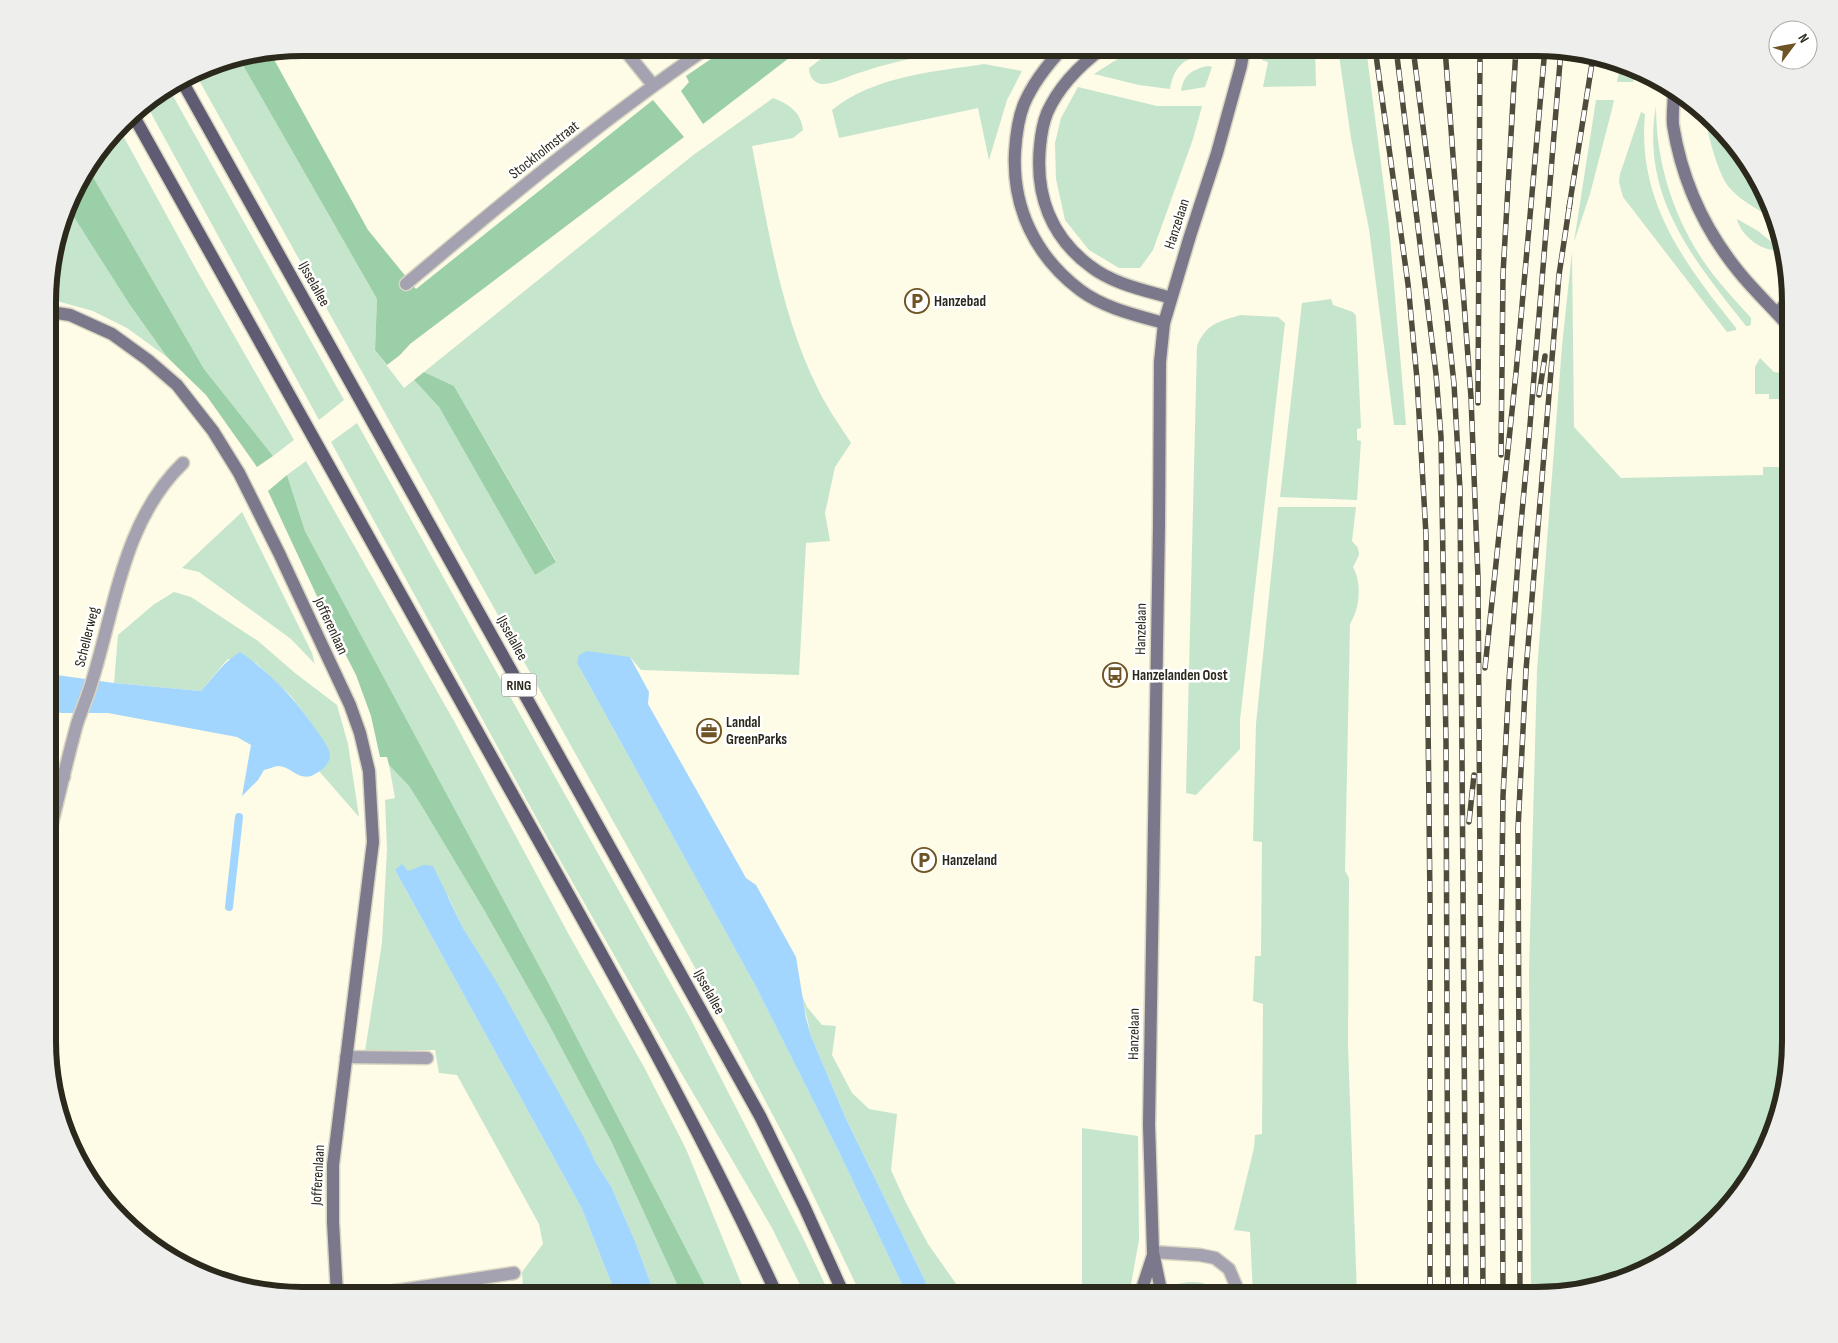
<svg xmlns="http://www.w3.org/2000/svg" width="1838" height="1343" viewBox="0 0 1838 1343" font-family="'Sofia Sans Condensed',sans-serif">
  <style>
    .green { fill: #c5e5cd }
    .forest { fill: #9acfa8 }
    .water { fill: #a2d6fe }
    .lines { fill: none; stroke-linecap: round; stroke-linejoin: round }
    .stream { stroke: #a2d6fe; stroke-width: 8 }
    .street-casing { stroke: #d8d5c2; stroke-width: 15 }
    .secondary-casing { stroke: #d8d5c2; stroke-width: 15 }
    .primary-casing { stroke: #d8d5c2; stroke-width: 15 }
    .street { stroke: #a4a2b0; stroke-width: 12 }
    .secondary { stroke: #7b788c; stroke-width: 12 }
    .primary { stroke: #5e5b72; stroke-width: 12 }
    .rail-casing { stroke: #4f4c3e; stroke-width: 5.5 }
    .rail { stroke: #fff; stroke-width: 4; stroke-dasharray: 11; stroke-linecap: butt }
    .labels { text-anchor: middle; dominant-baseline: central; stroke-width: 5; stroke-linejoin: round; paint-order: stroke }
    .shield { fill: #fff; stroke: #6b6960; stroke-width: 1 }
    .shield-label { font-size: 14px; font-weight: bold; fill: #2b291c }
    .street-label { font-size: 15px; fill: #2b291c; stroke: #fff }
    .poi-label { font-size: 15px; font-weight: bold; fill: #2b291c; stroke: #fff; text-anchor: start }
    .rim { fill: none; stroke: #2b291c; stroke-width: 6 }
  </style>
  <rect width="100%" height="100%" fill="#fefbe7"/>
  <g class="green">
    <path d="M417,48h43l-10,6 -27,-1z"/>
    <path d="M842,48h202l-8,9c-42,-6 -81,-8 -122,1 -18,4 -35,8 -52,14 -11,3 -30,13 -41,12 -8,-1 -12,-9 -12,-16l24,-18z"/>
    <path d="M1135,48h76l-1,9c-25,-2 -36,9 -40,32l-31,-4 -45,-11z"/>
    <path d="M1264,48h51l1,38 -53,1 5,-25 -6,-2z"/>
    <path d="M1338,48h28l23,178 17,199h-12l-25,-196 -18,-91z"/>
    <path d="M240,60l137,239 -2,51 29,38 10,-8 25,27 96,168 21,-14 -102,-175 -30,-14 268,-216 81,-58c16,6 28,14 30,32l-10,8 -41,8c16,82 29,170 67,245 9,18 21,35 32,52l-16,24 -10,46 5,28 -24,2 -7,132 -158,-5 -11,-13 -53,6 178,322 83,165 69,145h-46l-66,-138 -97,-184 -503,-900 10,-6z"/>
    <path d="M984,64l38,7 -15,29 -18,60 -11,-52 -139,30 -7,-28c42,-34 101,-38 152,-46z"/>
    <path d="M1621,64l16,5 -4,13h-16z"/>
    <path d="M1208,66l4,1 -7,20 -24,4c2,-16 12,-22 27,-25z"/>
    <path d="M1078,87l79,19h45l-9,33 -40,111 -13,18h-21l-30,-18 -24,-30 -9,-41 -1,-36 6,-25z"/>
    <path d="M169,89l175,311 -25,20 -173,-316z"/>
    <path d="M1596,100h18l-2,9 -22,85 -16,48z"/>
    <path d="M1656,106c0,55 16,107 46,153 14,21 32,40 49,59v6l-2,2h-3c-52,-66 -106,-130 -90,-220z"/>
    <path d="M1641,112l4,2c-8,87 39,149 91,214v2l-9,2 -104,-135 -4,-15 1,-8z"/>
    <path d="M1704,114l34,33 26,42 8,30c-14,-10 -33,-19 -44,-33 -11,-14 -21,-56 -24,-72z"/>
    <path d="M120,130l76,139 98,171 -21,16 -69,-87 -115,-199z"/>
    <path d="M69,206l61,99 37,52 -40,-29 -34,-17 -43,-12v-30z"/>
    <path d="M1737,219l21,12 22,18 -1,1c-17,2 -38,-14 -42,-31z"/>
    <path d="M1572,252l2,175 47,51 142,-3v-8h27v590l-13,66 -39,73 -35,36 -54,37 -48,18 -70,8 -2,-324 8,-300 25,-325z"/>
    <path d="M1331,299l2,6 20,7 3,4 5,112 -4,1v11l4,1 -4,59 -77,-3 22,-194z"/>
    <path d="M1241,315l37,2 7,6 -45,397v29l-44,46 -10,-2 11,-447c9,-22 22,-25 44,-31z"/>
    <path d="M1760,358l14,14 8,1 8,-4v30h-21v-5h-14v-27z"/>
    <path d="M357,423l332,593 114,222 27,57h-25l-33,-67 -89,-152 -134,-235 -218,-399z"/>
    <path d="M306,461l148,260 115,214 75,132 42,82 60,146h-36l-160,-309 -245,-455 -18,-56z"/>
    <path d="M1278,507h78l-4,34 6,7 1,7 -6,12c9,16 7,41 -3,57l-5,247 4,7 -1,168 9,249h-104l-3,-63 -16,-2 20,-82 1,-13 7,-1 1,-130 -10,-3 2,-45h6l1,-114 -9,-1 3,-117z"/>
    <path d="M242,512l70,141 3,11 -24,-25 -92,-67 -17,-4z"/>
    <path d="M174,592l17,5 67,44 37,32 42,32 11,39 11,73 -40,-46 2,-1 -11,-49 -19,-25 -35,-33 -28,-4c-10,10 -17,21 -27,32l-87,-8 4,-48 35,-30z"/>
    <path d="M389,765l20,21 12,19 63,105 64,113 63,118 71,154h-27l-20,-54 -24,-55 -15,-23 -66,-122 -67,-113 -15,-32 -31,-28 -9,4 -13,-2 187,339 34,86h-114l21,-7 -1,-16 21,-28 -4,-20 -82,-149 -18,-2 -4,-23 -70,1 17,-108 5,-94 -2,-49 10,-2z"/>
    <path d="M802,996l5,11 15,18 14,1 -4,29 20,38 17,16 28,5 -6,56 15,33 22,41 31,44 -4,7h-23l-85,-174 -36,-85z"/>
    <path d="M1082,1128l56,8 1,104 -10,55h-47z"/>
    <path d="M1189,1282c14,0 20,1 27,13h-46l7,-11z"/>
  </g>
  <g class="forest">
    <path d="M727,48h75l-99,76 -22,-33 8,-9 -3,-6z"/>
    <path d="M271,54l97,176 48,59 237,-189 31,37 -274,207 -10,11 -13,10 -12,-15 2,-51 -137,-239z"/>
    <path d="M89,170l115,199 69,87 -16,11 -51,-72 -39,-38 -37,-52 -54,-85 -7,-14 5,-17z"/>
    <path d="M424,372l30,14 102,176 -21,13 -96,-168 -25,-27z"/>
    <path d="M287,475l18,56 245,455 160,309h-28l-71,-154 -63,-118 -64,-113 -63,-105 -12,-19 -20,-21 -2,-8h-7l-9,-41 -15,-41 -27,-53 -61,-131z"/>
  </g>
  <g class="water">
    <path d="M587,651l43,6 19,35 -1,12 98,174 10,7 40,72 10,61 5,18 36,85 85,174h-25l-69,-145 -83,-165 -178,-322 2,-8z"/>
    <path d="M240,652c31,21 56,48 77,79 4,6 12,16 13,23 1,10 -11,19 -19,22 -13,4 -20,-9 -32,-10 -5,0 -10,3 -15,4l-6,10 -16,16 9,-51 -14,-8 -129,-24h-46l-12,-2v-37l64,9 87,8c14,-15 21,-28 39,-39z"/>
    <path d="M402,864l6,7 16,-6 9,1 30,62 36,58 84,150 13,27 15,23 24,55 20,54h-39l-34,-86 -187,-339z"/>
  </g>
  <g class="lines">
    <path class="stream" d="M229,907l10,-90"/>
    <defs>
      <g id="street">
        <path d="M623,48l30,37"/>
        <path d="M406,284c97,-82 196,-164 301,-236"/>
        <path d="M50,774l14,3"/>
        <path d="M50,831c9,-35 17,-71 27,-107 5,-15 12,-31 16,-46 23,-75 31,-158 90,-215"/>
        <path d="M346,1057l81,1"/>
        <path d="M1153,1252l47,3 15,3 14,11 11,26"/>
        <path d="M368,1295l146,-22"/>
      </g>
      <g id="secondary">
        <path d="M1063,48c-15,16 -30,35 -39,56 -6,15 -8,31 -9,48 -3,55 20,104 65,138 24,18 55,25 84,33"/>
        <path d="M1103,48c-23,17 -44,38 -56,65 -4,10 -6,22 -7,33 -5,49 11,91 50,120 23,18 54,24 81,32"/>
        <path d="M1674,90c0,11 -2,24 -1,35 9,56 30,103 66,147 16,20 35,37 51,56"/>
        <path d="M50,312l20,3 42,19 36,26 29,25 36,46 26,42 40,80 71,152 10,28 9,38 4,71 -40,323v57l4,73"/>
        <path d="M1777,313l13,-14"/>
        <path d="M1140,1295l13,-40"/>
        <path d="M1162,1295l-9,-43 -4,-127 10,-600 1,-163 4,-39 26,-87 27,-83 24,-87 3,-18"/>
      </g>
      <g id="primary">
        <path d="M182,81l578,1035 44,90 40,89"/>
        <path d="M132,113c121,217 242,434 363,650 98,175 198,350 282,532"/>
      </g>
    </defs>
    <use href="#street" class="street-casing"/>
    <use href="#secondary" class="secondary-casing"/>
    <use href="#primary" class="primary-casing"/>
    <use href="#street" class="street"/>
    <use href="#secondary" class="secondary"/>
    <use href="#primary" class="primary"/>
    <defs>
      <g id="rail">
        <path d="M1375,48l33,236 9,95 9,156 4,367v393"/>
        <path d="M1396,48l40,326 5,63 5,306 2,552"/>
        <path d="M1413,48l32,251 9,85 6,106 6,805"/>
        <path d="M1445,48l26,349 7,181 5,717"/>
        <path d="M1569,208l24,-151"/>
        <path d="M1539,395l6,-39"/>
        <path d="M1478,403l2,-355"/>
        <path d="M1501,455l2,-181 13,-226"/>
        <path d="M1485,668l31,-295 29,-325"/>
        <path d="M1469,822l5,-47"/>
        <path d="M1503,1295l-2,-345 2,-154 6,-115 11,-147 9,-97 32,-387"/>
        <path d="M1520,1295l-2,-466 8,-159 33,-395 11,-73"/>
      </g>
    </defs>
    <use href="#rail" class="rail-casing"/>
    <use href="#rail" class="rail"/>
  </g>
  <defs>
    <symbol id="parking-ring" viewBox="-11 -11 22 22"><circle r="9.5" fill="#fff" stroke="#6e5325" stroke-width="1.5"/><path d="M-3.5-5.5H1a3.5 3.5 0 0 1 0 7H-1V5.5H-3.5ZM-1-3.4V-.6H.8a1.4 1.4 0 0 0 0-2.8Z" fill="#6e5325"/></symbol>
    <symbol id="bus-ring" viewBox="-11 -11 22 22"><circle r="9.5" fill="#fff" stroke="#6e5325" stroke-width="1.5"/><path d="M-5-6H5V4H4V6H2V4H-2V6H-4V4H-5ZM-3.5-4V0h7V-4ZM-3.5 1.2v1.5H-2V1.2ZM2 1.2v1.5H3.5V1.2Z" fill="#6e5325"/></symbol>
    <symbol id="office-ring" viewBox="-11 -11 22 22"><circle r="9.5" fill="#fff" stroke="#6e5325" stroke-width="1.5"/><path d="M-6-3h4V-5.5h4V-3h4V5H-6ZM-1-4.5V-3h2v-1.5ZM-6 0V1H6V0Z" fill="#6e5325"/></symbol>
  </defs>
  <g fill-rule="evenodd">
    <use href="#parking-ring" x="903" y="287" width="28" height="28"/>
    <use href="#bus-ring" x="1101" y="661" width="28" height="28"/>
    <use href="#office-ring" x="695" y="717" width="28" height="28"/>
    <use href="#parking-ring" x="910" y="846" width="28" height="28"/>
  </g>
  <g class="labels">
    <rect class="shield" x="501.5" y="673.5" width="35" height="23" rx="4"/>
    <g class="shield-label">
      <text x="519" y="685">RING</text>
    </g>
    <g class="street-label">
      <text transform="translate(544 150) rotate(-38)">Stockholmstraat</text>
      <text transform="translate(1177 224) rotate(-72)">Hanzelaan</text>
      <text transform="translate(314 284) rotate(61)">IJsselallee</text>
      <text transform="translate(331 626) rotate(65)">Jofferenlaan</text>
      <text transform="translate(1141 629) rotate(-89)">Hanzelaan</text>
      <text transform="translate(87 637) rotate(-76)">Schellerweg</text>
      <text transform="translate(512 638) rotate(61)">IJsselallee</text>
      <text transform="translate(709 992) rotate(61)">IJsselallee</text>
      <text transform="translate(1134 1034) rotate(-89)">Hanzelaan</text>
      <text transform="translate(318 1175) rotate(-87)">Jofferenlaan</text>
    </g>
    <g class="poi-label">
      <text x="934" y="301">Hanzebad</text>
      <text x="1132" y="675">Hanzelanden Oost</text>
      <text x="726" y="722">Landal<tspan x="726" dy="17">GreenParks</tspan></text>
      <text x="942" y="860">Hanzeland</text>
    </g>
  </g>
  <path d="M0 0H1838V1343H0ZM302 56H1536A246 246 0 0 1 1782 302V1041A246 246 0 0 1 1536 1287H302A246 246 0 0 1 56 1041V302A246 246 0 0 1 302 56Z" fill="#eeeeed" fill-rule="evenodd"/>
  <path class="rim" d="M302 56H1536A246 246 0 0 1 1782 302V1041A246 246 0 0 1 1536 1287H302A246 246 0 0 1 56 1041V302A246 246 0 0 1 302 56Z"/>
  <g transform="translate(1793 45) rotate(58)"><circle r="24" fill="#ffffff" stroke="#aaa9a4"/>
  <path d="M0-4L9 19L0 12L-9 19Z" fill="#6e5325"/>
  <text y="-8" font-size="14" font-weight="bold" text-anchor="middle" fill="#2b291c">N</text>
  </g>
</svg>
